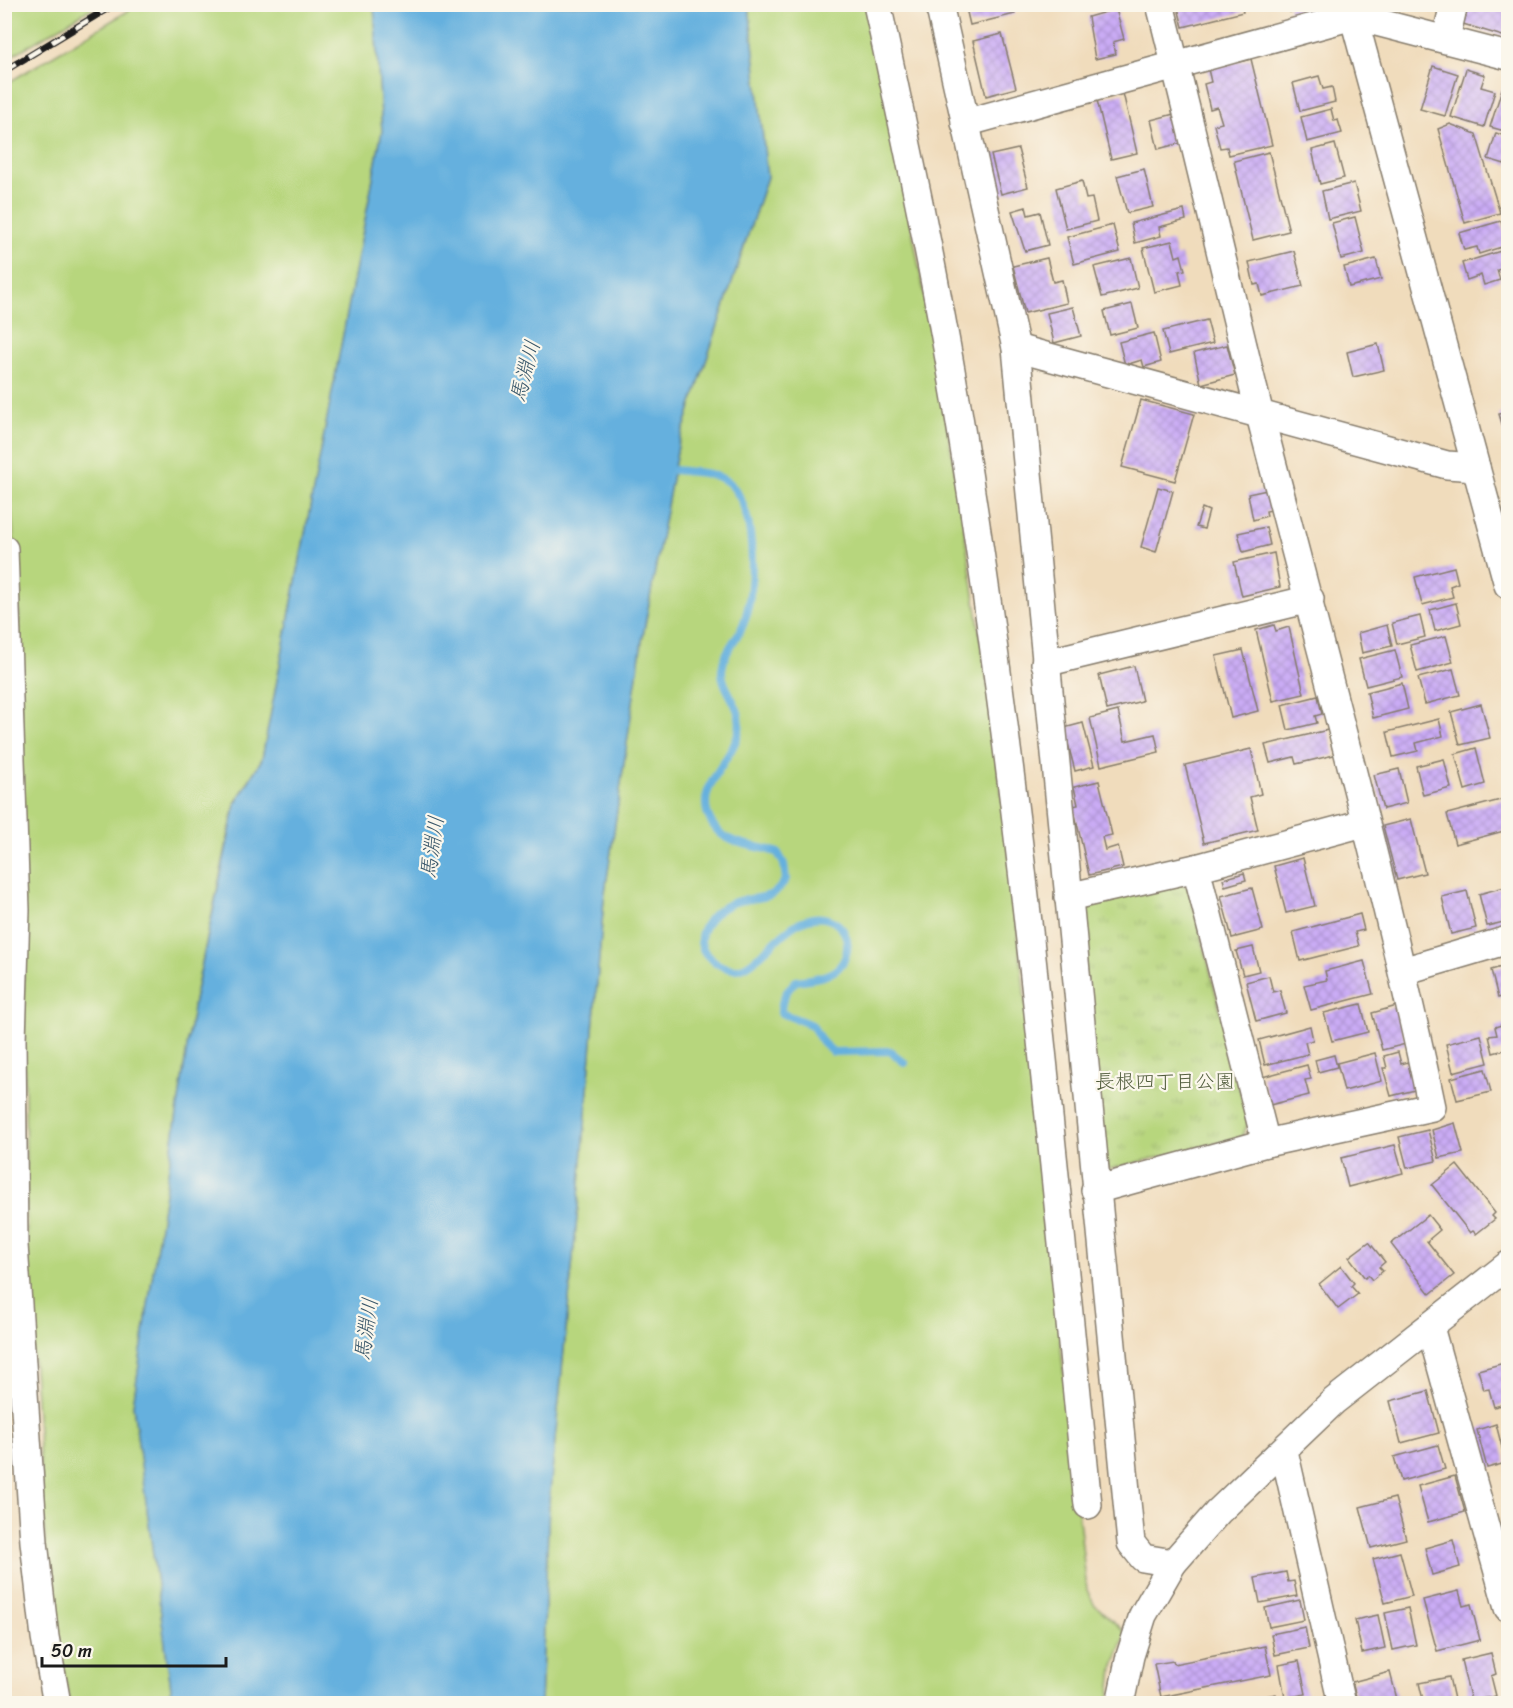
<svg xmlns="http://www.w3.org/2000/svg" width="1513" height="1708" viewBox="0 0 1513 1708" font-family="Sriracha,'Klee One',sans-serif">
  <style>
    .grass { fill: #b7d67d; stroke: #6a794c; stroke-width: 1.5 }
    .park { fill: url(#park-tufts); stroke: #6a794c; stroke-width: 1.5 }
    .water { fill: #65b0de; stroke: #40667d; stroke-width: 1.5 }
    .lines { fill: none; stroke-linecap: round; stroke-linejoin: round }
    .stream { stroke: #65b0de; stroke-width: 8 }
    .building { fill: url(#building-cross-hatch) }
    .minor-casing { stroke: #867c6c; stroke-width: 30 }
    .minor { stroke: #fff; stroke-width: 27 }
    .rail-casing { stroke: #1c1c1c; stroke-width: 7 }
    .rail { stroke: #fbf7ec; stroke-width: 4.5; stroke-dasharray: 14; stroke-linecap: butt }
    .labels { text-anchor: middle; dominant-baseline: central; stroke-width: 4.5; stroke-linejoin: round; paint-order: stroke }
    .park-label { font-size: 20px; fill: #525d3e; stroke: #fbf7ec }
    .water-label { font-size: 21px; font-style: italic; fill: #39576a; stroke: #fbf7ec }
  </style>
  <defs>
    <pattern id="park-tufts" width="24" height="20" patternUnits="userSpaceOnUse" patternTransform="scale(1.5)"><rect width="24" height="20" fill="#b7d67d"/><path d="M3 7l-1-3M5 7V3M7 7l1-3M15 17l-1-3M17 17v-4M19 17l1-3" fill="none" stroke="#9db76b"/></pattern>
    <pattern id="building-cross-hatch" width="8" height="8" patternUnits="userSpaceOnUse" patternTransform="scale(1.5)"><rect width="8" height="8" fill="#caacf5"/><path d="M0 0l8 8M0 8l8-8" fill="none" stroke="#ad93d1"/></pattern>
  </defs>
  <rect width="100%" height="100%" fill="#fbf7ec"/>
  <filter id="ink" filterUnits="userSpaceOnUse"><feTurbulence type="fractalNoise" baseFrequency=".0167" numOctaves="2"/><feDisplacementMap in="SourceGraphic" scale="12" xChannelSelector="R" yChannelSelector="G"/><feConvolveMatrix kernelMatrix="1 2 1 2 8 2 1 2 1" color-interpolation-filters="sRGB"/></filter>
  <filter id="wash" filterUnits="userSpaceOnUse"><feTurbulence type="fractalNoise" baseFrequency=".008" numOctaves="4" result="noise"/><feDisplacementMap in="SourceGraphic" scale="24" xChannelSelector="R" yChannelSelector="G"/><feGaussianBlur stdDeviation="1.35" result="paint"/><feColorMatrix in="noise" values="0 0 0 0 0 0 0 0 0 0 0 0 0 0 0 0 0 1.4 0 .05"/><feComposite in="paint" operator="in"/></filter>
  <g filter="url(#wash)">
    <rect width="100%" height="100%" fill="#f0dcbc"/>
    <g class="grass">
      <path d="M5,4h92v1l-92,55z"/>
      <path d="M138,5h236l8,126 -120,628 -27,44 -41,198 -61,404 40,298h-104l-23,-148 -19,-298 -8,-661 -15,-166v-345z"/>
      <path d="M749,5h119c56,273 105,548 138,825 30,253 52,507 81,760l7,14 32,29 -13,36 -4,34 -568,1 8,-202 30,-305 25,-298 38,-258 36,-195 89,-269z"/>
    </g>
    <path class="park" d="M1179,881l11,9 58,233 -6,14 -132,32 -8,-6 -25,-248 8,-13z"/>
    <path class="water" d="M374,5h375l18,172 -89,269 -36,195 -38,258 -25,298 -30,305 -8,201h-368l-40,-298 61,-404 42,-198 26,-44 120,-628z"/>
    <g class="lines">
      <path class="stream" d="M673,470c16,2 35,1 50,9 36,18 33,114 20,146 -7,16 -19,26 -21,45 -1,20 22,36 17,60 -6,33 -50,59 -26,95 14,22 44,19 65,28l6,11 2,15c-5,7 -8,13 -16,16 -13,5 -28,3 -40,9 -20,9 -41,34 -21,53 7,6 13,11 24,12 27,3 55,-62 95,-50 7,2 14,8 17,15 4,9 3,17 -1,26 -9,18 -31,18 -48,21 -10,10 -15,18 -15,32l31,12 10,17 11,10 57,-1 15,12"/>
    </g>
    <g id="blocks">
      <g class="building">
        <path d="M965,4h48l2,10 -45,11z"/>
        <path d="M1081,4h25v1l-23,6z"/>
        <path d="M1177,4h64l2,8 -60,15z"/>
        <path d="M1289,4h19l1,3 -19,5z"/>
        <path d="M1470,4l38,3 -2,30 -43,-13z"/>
        <path d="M1116,9l8,30 -11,3 3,12 -21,5 -7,-42z"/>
        <path d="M1002,34l14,54 -30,8 -13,-55z"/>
        <path d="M1251,59l21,86 -43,10 -2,-8 -7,1 -6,-23 8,-2 -5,-16 -7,2 -6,-25 7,-2 -3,-13z"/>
        <path d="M1433,66l25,8 -13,42 -25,-7z"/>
        <path d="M1466,69l19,6 -4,12 14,4 -11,36 -33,-10z"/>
        <path d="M1319,76l4,13 9,-2 3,15 -35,9 -7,-28z"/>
        <path d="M1502,89l6,2v41l-18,-5z"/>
        <path d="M1123,93l14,60 -26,6 -14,-59z"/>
        <path d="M1331,109l3,12 4,-1 4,13 -35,9 -6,-25z"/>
        <path d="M1174,114l7,29 -23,6 -7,-29z"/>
        <path d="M1450,124l26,10 24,79 -35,10 -27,-94z"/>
        <path d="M1496,133l12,4v28l-20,-6z"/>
        <path d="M1335,144l9,34 -24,6 -8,-34z"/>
        <path d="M1018,149l10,38 -27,7 -10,-39z"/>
        <path d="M1269,152l20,79 -36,9 -19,-79z"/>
        <path d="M1144,169l9,38 -26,6 -10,-37z"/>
        <path d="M1082,181l4,18 6,-1 5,23 -31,8 -10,-41z"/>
        <path d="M1354,183l7,28 -33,8 -6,-28z"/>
        <path d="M1026,207l2,8 12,-3 8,33 -23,6 -13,-40z"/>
        <path d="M1184,210l2,10 -27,7 2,9 -26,7 -4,-20z"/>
        <path d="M1355,217l9,36 -23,6 -9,-36z"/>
        <path d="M1501,221l3,11 4,-2v15l-29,9 -2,-7 -13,3 -5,-17z"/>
        <path d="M1113,225l7,27 -46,12 -7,-27z"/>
        <path d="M1172,241l4,16 5,-2 4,15 -6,1 3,14 -28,7 -11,-44z"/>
        <path d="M1504,250l4,17 -11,3 3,10 -16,5 -3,-10 -14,5 -5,-17z"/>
        <path d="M1294,251l9,35 -41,10 -3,-12 -5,1 -5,-23z"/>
        <path d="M1047,258l6,24 9,-2 5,23 -42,10 -12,-47z"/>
        <path d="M1131,258l7,30 -36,9 -8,-30z"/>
        <path d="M1376,259l5,20 -32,8 -5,-20z"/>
        <path d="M1132,304l6,24 -28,7 -6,-24z"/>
        <path d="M1073,307l8,29 -27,7 -7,-30z"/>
        <path d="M1207,320l6,23 -44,11 -6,-23z"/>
        <path d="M1154,333l7,29 -17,5 -2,-7 -17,5 -6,-23z"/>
        <path d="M1378,344l6,26 -31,7 -6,-25z"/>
        <path d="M1227,345l8,30 -34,9 -7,-31z"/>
        <path d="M1141,400l53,14 -19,67 -53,-14z"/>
        <path d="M1508,412v32l-9,-30z"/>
        <path d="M1158,487l15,4 -17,61 -15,-5z"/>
        <path d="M1267,490l5,20 -6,1 1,5 -14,4 -5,-26z"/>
        <path d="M1202,508l7,3 -5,18 -8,-2z"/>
        <path d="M1266,527l4,18 -27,7 -5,-19z"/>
        <path d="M1274,553l6,34 -38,9 -8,-34z"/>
        <path d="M1454,567l4,16 -8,3 3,11 -31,8 -7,-28z"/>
        <path d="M1456,603l5,21 -26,7 -5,-21z"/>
        <path d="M1420,616l5,21 -28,7 -5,-21z"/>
        <path d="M1274,625l2,6 13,-4 15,67 -31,7 -17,-71z"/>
        <path d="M1387,625l5,21 -30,7 -4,-20z"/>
        <path d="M1446,636l7,26 -36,10 -7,-27z"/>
        <path d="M1243,650l15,61 -27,7 -15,-62z"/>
        <path d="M1395,650l7,27 -36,9 -7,-27z"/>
        <path d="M1134,666l8,35 -35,9 -8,-35z"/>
        <path d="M1453,669l7,26 -35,9 -7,-26z"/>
        <path d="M1402,683l6,26 -35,9 -6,-26z"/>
        <path d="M1318,696l4,18 -7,2 2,7 -29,7 -6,-25z"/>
        <path d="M1481,704l9,34 -30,7 -9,-33z"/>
        <path d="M1118,711l7,30 30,-7 4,18 -58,14 -11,-48z"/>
        <path d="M1439,719l4,17 -27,7 2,8 -25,6 -6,-25z"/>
        <path d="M1083,723l11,43 -19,5 -11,-43z"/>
        <path d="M1328,730l6,25 -38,9 -2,-7 -24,6 -5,-18z"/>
        <path d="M1476,748l9,36 -20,6 -10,-36z"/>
        <path d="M1251,749l10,45 -11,3 8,33 -54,13 -19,-78z"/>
        <path d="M1444,759l7,29 -28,7 -7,-29z"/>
        <path d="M1399,769l8,34 -24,6 -9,-34z"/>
        <path d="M1099,781l13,54 -10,2 3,13 13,-4 5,21 -34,8 -16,-69 5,-1 -4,-18z"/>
        <path d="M1508,798v32l-53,14 -8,-30z"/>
        <path d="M1411,819l14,54 -28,7 -14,-54z"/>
        <path d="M1303,858l12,48 -29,7 -12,-47z"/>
        <path d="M1244,873l2,7 -21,6 -2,-7z"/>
        <path d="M1508,886v35l-21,5 -8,-32z"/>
        <path d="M1252,888l11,42 -31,8 -11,-42z"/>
        <path d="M1467,891l9,37 -25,6 -9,-37z"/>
        <path d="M1360,914l4,16 -9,2 4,14 -59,15 -7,-29z"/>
        <path d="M1253,947l6,24 -16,4 -7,-24z"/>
        <path d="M1364,961l9,33 -62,16 -7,-25 23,-5 -2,-9z"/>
        <path d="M1508,965v30l-10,3 -7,-28z"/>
        <path d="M1269,976l4,16 7,-2 6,23 -30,8 -10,-39z"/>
        <path d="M1361,1004l7,28 -36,9 -8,-28z"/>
        <path d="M1397,1006l9,38 -24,6 -10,-37z"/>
        <path d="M1508,1023v26l-15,4 -4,-17 8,-1 -2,-8z"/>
        <path d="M1310,1026l3,14 -8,2 3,12 -43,11 -6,-25z"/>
        <path d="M1481,1035l7,28 -35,9 -7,-28z"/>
        <path d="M1398,1052l3,12 7,-2 7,28 -24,6 -8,-28h4l-3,-12z"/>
        <path d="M1375,1053l7,28 -38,10 -7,-28z"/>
        <path d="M1334,1055l3,12 -19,5 -3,-12z"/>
        <path d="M1307,1065l4,14 -6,1 4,15 -39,10 -8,-28z"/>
        <path d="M1485,1069l6,23 -34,8 -6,-22z"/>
        <path d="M1455,1123l8,30 -24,5 -7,-28z"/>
        <path d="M1428,1130l8,31 -29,7 -8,-31z"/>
        <path d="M1395,1145l8,28 -55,14 -7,-29z"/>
        <path d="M1457,1165l38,48 -3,3 3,3 -19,15 -3,-3 -3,2 -38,-48z"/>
        <path d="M1428,1215l12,15 -13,11 27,34 -24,19 -39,-50z"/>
        <path d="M1369,1242l16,20 -6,5 4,4 -11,9 -4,-5 -3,3 -16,-21z"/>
        <path d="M1341,1266l13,17 -3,3 7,8 -20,15 -19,-25z"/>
        <path d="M1508,1362v41l-14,4 -5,-18 -5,1 -6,-20z"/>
        <path d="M1428,1391l11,42 -38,10 -11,-42z"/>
        <path d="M1496,1424l10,39 -19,5 -10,-38z"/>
        <path d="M1438,1445l7,24 -44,12 -7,-24z"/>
        <path d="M1455,1476l10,36 -37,10 -10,-36z"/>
        <path d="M1395,1498l11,41 -35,9 -11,-41z"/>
        <path d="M1453,1540l7,27 -28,8 -7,-27z"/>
        <path d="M1400,1552l12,44 -27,7 -12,-44z"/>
        <path d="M1286,1572l2,10 6,-1 3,15 -37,7 -5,-25z"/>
        <path d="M1459,1591l4,15 8,-2 9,36 -43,11 -14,-51z"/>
        <path d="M1300,1600l4,20 -35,7 -4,-19z"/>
        <path d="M1408,1608l8,37 -23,5 -8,-37z"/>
        <path d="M1378,1615l7,33 -23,5 -7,-33z"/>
        <path d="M1305,1627l4,21 -34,7 -4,-21z"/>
        <path d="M1265,1646l6,29 -110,22 -7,-33 19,-3 1,3z"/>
        <path d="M1491,1653l5,21 -5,2 5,20 -25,5 -10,-41z"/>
        <path d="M1299,1661l7,33 -21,4 -6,-33z"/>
        <path d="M1390,1672l8,31 -40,1 -6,-22z"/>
        <path d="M1449,1677l6,27h-31l-5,-21z"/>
        <path d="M1276,1694l2,10h-46v-2z"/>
      </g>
    </g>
  </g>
  <g filter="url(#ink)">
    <use href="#blocks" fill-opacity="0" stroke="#867c6c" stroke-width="1.5"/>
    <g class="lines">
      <defs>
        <g id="minor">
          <path d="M877,4c30,140 60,279 83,419 59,359 92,721 128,1082"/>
          <path d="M939,4l77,344 115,1195 12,15 30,5"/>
          <path d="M1350,4l158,581"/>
          <path d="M1446,38l8,-34"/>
          <path d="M965,123l388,-107 155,40"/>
          <path d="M1016,348l431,117 29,2"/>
          <path d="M4,549l12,361 -4,130 2,205 20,297 11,95 12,67"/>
          <path d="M1045,663l265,-64"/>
          <path d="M1196,868l70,275"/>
          <path d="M1068,897l128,-29 168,-45"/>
          <path d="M1403,971l105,-31"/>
          <path d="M1095,1190l171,-47 166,-36c-49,-233 -113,-462 -172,-692 -34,-137 -65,-274 -100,-411"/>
          <path d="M1430,1327l78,281"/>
          <path d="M1284,1451l58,253"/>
          <path d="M1120,1704l10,-48 13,-41 30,-52 45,-51 116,-111 174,-136"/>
        </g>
      </defs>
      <use href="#minor" class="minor-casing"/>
      <use href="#minor" class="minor"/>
      <defs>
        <path id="rail" d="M4,71l111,-67"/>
      </defs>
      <use href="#rail" class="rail-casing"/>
      <use href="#rail" class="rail"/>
    </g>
  </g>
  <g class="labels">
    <g class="park-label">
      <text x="1165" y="1081">長根四丁目公園</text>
    </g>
    <g class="water-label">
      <text transform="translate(525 371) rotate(-75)">馬淵川</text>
      <text transform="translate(432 847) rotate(-82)">馬淵川</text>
      <text transform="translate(366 1329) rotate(-82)">馬淵川</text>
    </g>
  </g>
  <rect width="1513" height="1708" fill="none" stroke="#fbf7ec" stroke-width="24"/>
  <path d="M42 1657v9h184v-9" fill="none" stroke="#1c1c1c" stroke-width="3"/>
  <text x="51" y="1657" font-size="18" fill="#1c1c1c" stroke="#fbf7ec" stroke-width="4.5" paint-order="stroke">50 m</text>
</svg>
